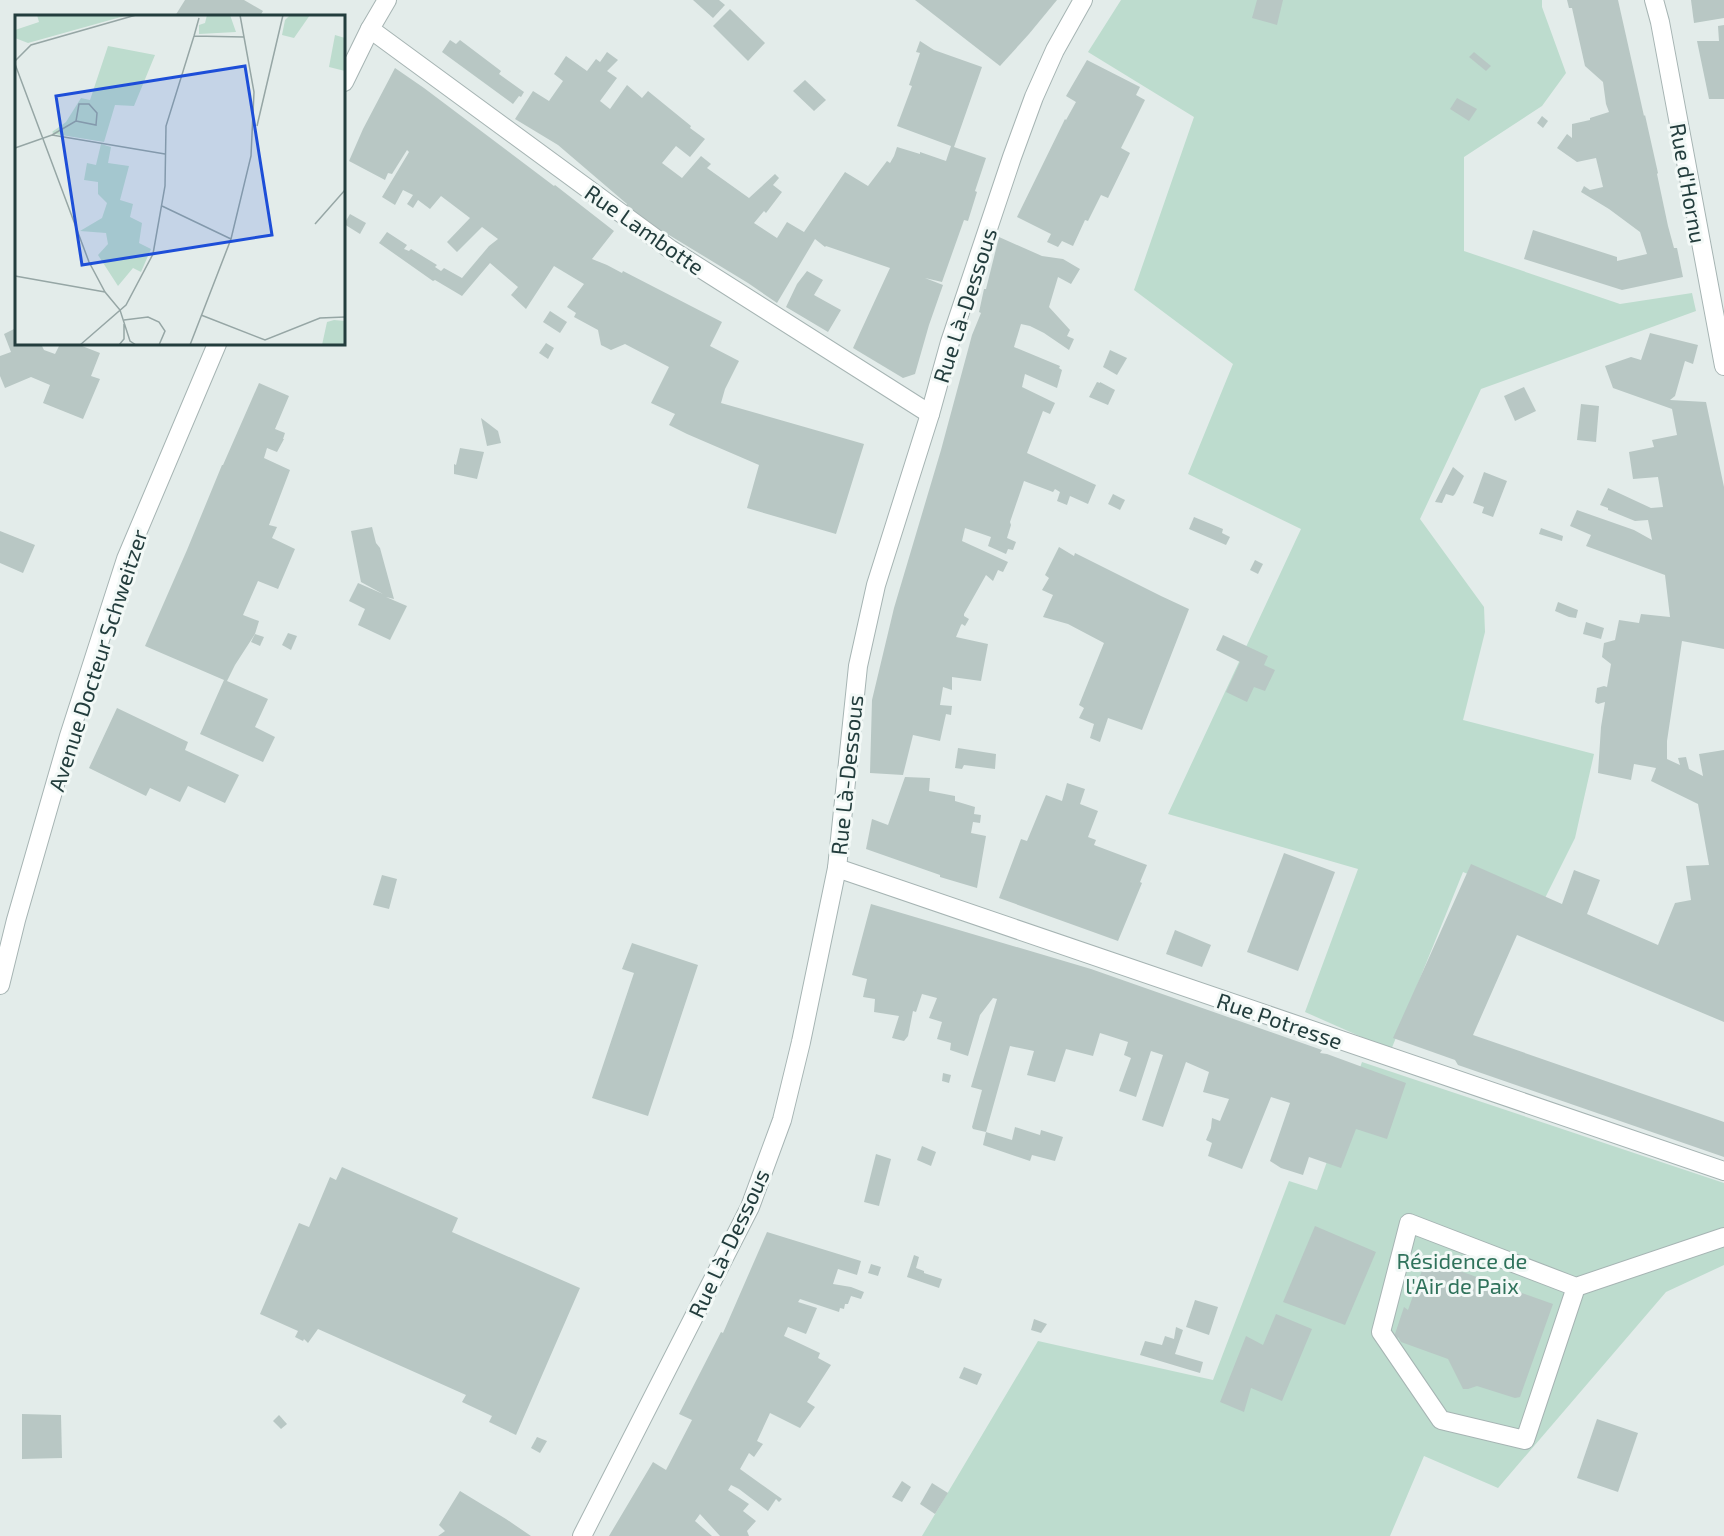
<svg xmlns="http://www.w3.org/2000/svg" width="1724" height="1536" viewBox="0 0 1724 1536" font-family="'Exo 2',sans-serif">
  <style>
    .green { fill: #bddcce }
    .building { fill: #b8c7c4 }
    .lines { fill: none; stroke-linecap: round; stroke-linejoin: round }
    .minor-casing { stroke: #a6b4b3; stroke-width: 20 }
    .minor { stroke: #fff; stroke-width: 18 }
    .labels { text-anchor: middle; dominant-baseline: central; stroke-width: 6; stroke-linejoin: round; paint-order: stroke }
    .street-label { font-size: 22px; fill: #233d3d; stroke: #f3f9f7 }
    .park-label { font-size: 22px; fill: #2f725b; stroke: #f3f9f7 }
    .inset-road { fill: none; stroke: #96a6a5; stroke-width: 1.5 }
    .view { fill: #1d4ed8; fill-opacity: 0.15; stroke: #1d4ed8; stroke-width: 3 }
    .inset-edge { fill: none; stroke: #233d3d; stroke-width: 3 }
  </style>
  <rect width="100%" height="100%" fill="#e3ecea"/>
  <g class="green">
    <path d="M1121,0h421v7l24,66 -24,33 -78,51v94l156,53 72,-11 4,18 -215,78 -61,130 64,88 1,25 -22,88 131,34 -19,84 -33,66 -79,-32 -72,178 -86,-38 53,-143 -190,-55 133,-285 -113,-55 45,-110 -99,-74 60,-173 -106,-65z"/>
    <path d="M1362,1062l362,121v82l-58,27 -168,196 -74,-32 -34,80h-468l116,-195 175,39 76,-199 28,9z"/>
  </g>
  <g class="building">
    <path d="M185,0h59l19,11 -3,5h-85z"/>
    <path d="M693,0h26l6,5 -12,13z"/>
    <path d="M915,0h142l-28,34 -29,32z"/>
    <path d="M1257,0h26l-6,25 -25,-7z"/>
    <path d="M1567,0h51l26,116 1,-1 13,58 -1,1 11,52 6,22h3l6,29 -61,13 -98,-31 9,-29 84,27v4l30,-7 -7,-22 -31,-23 -28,-17 3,-6 6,4 13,-3 -7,-29 -19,4 -20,-14 10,-14 5,4v-14l18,-4v-2l19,-6 -3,-8 -3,-22 -18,-16 -13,-58h-3z"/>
    <path d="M1691,0h33v18l-30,5z"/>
    <path d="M730,9l35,34 -17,18 -35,-35z"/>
    <path d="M1724,25v74h-15l-12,-58h22l-1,-15z"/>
    <path d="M450,40l6,4 4,-4 41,31 -2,3 25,18 -3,5 -2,-1 -6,8 -71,-52z"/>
    <path d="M920,41l14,9 48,17 -28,80 32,11 -11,33 2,1 -9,29 -4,-1 -22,62 -17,-4 18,7 -14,40 -14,49 -12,4 -50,-30 37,-80 -64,-22 -1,1 -10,-8 -38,64 -29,-20 -79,-48 -3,2 -2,-1 -38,-30 1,-2 -69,-59 -43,-26 18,-28 16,10 14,-20 -9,-7 12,-18 21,15 9,-12 4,3 7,-10 11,8 -11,11 10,7 -17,23 10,8 17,-24 15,13 6,-7 43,35 -1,2 15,11 -15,18 -14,-11 -14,17 20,15 19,-22 10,8 -4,4 42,30 26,-24 4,4 -6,7 9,7 -16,21 -2,-2 -10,12 23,15 10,-16 17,10 41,-60 23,14 19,-25 3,2 4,-7 3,-9 23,7v-2l26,9 5,-15 -54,-20 15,-40 -3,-1 11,-32 -4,-1z"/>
    <path d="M1474,52l17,14 -5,5 -17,-14z"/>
    <path d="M1087,60l53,27 -4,8 9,5 -24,48 9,5 -22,45 -7,-3 -13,26 -3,-1 -12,26 -11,-5 -4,6 -11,-5 4,-8 -34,-17 48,-98 1,1 10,-18 -10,-6z"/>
    <path d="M395,68l29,20 130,98 1,-1 59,46 -22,28 15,6 15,8 1,-2 99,51 -12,24 29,15 -14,28 -4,14 143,41 -28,90 -89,-26 12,-43 -72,-31 -18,-9 6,-11 -24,-11 18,-36 -44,-23 -14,6 -10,-5 -3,-15 -24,-13 2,-4 -9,-6 17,-23 -30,-18 -28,43 -15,-14 7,-8 -28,-24 -28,33 -27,-16 -2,1 -54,-38 8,-11 20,13 -3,4 5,2 2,-2 26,16 -2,2 6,4 3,-3 18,10 27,-32 9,-7 -16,-12 -25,25 -10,-10 23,-24 -29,-22 -11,13 -12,-9 -5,8 -6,-4 6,-9 -10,-5 -8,15 -13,-8 27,-45 -2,-2 -15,24 -4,-1 -3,7 -36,-19 14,-32z"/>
    <path d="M805,80l21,20 -12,11 -21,-20z"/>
    <path d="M1457,98l20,11 -8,12 -19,-12z"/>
    <path d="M1542,116l6,5 -5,7 -6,-5z"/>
    <path d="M350,214l16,9 -6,11 -16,-10z"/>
    <path d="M999,237l43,19 21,3 17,10 -9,15 -13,-7 -9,30 21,23 -3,6 7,3 -5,11 -25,-17 -14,-7 -9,-2 -7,23 46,19 -1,2 3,2 -5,18 -32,-14 -3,13 33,16 -5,11 -7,-3 -16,42 69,32 -8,19 -18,-8 -3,9 -10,-4 3,-9 -5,-3 -2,3 -29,-11 -14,41 1,3 -4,13 9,4 -3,8 -5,-1 -2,5 -18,-8 3,-9 -26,-9 -3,13 46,21 -5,10 -5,-2 -5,11 -7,-6 -22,39v2l5,3 -4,7 -3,-2 -1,1 -5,12 32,7 -7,37 -29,-4v13l-9,-3 -3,18 12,1 -1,9 -5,-1 -6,27 -27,-6 -10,40 -33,-2 2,-73 22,-92 47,-158 31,-115 9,-22 -2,-1 5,-23h2z"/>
    <path d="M807,271l16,9 -9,15 27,15 -13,22 -42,-25 11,-23z"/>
    <path d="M550,311l17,11 -7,11 -17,-11z"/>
    <path d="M16,328v16h25l3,6 11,4 5,-10h17l23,9 -9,23 9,3 -17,40 -40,-16 7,-18 -19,-8 -26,11 -5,-12v-20l11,-4 -7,-18z"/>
    <path d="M1650,333l48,12 -5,19 -8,-3 -10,35 -5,4 36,2 18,85v162l-42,-8 -15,100v18l13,6 -2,-7 8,-1 3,12 14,7 -4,-22 25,-4v272l-207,-87 -44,100 251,87v35l-266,-92 -3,-5 -62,-22 78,-174 91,40 12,-34 26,10 -13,34 71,31 17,-42 16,-3 -5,-34 23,-1 -11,-61 -47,-23 5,-13 -22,-4 -3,16 -33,-7 3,-46 4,-25 -7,2 -3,-2 2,-14 7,-2 3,1 4,-23 -9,-7 2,-14 11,-3 4,-20 20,3 2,-9 29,3 -5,-42 -79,-29 5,-11 -21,-9 7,-16 57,20 18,10 -4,-20 -13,1 -27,-11v-2l-8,-3 8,-17 43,20 12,-1 -5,-30 -25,2 -4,-27 25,-5 -2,-7 25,-5 -5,-26 -59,-21 -8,-22 26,-9 10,3z"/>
    <path d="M546,343l8,5 -6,11 -9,-6z"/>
    <path d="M1110,350l17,8 -10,17 -14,-8z"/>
    <path d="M1097,382l3,1v-1l15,8 -7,15 -19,-8z"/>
    <path d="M259,383l30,13 -14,33 10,4 -2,6h1l-7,13 -10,-4 -3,10 26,12 -21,55 8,2 -5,11 23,11 -17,40 -20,-8 -15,34 16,6 -4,13 -20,31 -8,16 41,18 -13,28 20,10 -12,25 -63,-28 24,-54 -79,-34 42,-96 35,-85h1z"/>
    <path d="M1524,387l12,24 -21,10 -11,-25z"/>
    <path d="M1581,404l18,2 -3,36 -19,-2z"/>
    <path d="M481,418l17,13 3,12 -14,3z"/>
    <path d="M460,448l24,4 -7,27 -23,-5v-10l2,1z"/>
    <path d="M1453,467l11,9 -9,18 -2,2 -7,-2 -4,9 -7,-1z"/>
    <path d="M1484,472l23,9 -14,36 -11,-4 2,-6 -11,-4z"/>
    <path d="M1113,494l12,6 -5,10 -12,-6z"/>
    <path d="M1194,517l29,12 -1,4 8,4 -4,8 -37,-16z"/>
    <path d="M372,527l4,16 4,5 14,51 -8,-2 21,9 -17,34 -32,-15 7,-16 -16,-8 9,-18 25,11 -22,-12 -10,-51z"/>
    <path d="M1541,528l22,8 -1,5 -23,-7z"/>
    <path d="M0,531l35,14 -12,28 -23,-10z"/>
    <path d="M1059,547l15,9 1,-3 86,43 28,13 -47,121 -34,-12 -8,24 -10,-4 4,-14 -15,-6 5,-10 -5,-3 25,-62 -36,-19 -25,-7 10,-22 -11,-5 7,-12 -4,-3z"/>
    <path d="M1255,560l8,4 -5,10 -8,-4z"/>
    <path d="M1558,602l20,8 -2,8 -7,-1 -14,-6z"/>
    <path d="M1586,622l18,6 -3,11 -18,-5z"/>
    <path d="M288,633l9,3 -6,14 -9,-5z"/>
    <path d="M255,634l9,3 -4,9 -9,-4z"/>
    <path d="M1223,635l45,21 -4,9 11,5 -10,21 -11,-4 -7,15 -21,-10 14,-30 -24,-12z"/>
    <path d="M117,708l71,34 -3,8 54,25 -14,28 -37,-17 -8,16 -30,-14 -4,8 -57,-28z"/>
    <path d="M958,748l38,6 -1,15 -31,-4 -2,4 -7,-1z"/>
    <path d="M905,777l25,1 -1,13 26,5v5l20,6 -1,7 7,1 -1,8 -7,-1 -2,11 15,3 -9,52 -37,-11v-2l-74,-26 6,-30 16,6z"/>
    <path d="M1067,783l18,6 -5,15 18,7 -10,26 8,3 -2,5 53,20 -7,17 2,1 -24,58 -119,-43 22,-59 6,2 19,-46 16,6z"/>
    <path d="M1284,853l51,19 -37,99 -51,-19z"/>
    <path d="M382,875l15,4 -8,30 -16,-4z"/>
    <path d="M871,904l220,65 231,81 -2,3 7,1 79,29 -19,56 -31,-10 -15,39 -32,-11 -6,18 -22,-7 -11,-7 20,-58 -19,-6 -29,72 -34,-13 4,-13 -6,-3 5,-12 1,-10 8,3 9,-22 -26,-7 6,-20 -23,-10 -23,65 -21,-7 21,-65 -12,-4 -15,46 -17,-6 12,-33 -7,-3 4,-13 -28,-9 -7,23 -27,-7 -11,33 -28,-7 7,-24 -24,-5 -24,86 -13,-3 -1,-2 10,-37 -11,-3 26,-88 -4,-1 -13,17 -12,41 -18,-6 1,-7 -14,-4 5,-17 -13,-4 8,-20 -15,-4 -6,18 -3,-1 -5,25 -4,5 -12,-3 7,-22 -25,-4 1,-13 -12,-2 4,-18 -15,-4z"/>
    <path d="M1175,930l36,15 -9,22 -36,-13z"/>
    <path d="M632,943l66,22 -50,151 -56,-18 42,-125 -12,-4z"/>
    <path d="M943,1073l8,2 -2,8 -7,-2z"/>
    <path d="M1015,1127l25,8 1,-5 22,7 -8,24 -23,-6 -2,6 -47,-16 3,-13 26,8z"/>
    <path d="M922,1146l14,6 -5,14 -14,-6z"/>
    <path d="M876,1154l15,5 -12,47 -15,-4z"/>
    <path d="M342,1167l116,51 -6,14 128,56 -64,147 -27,-13 3,-6 -30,-14 4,-7 -148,-66 -10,14 -4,-4 -1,2 -8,-4 3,-6 -38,-17 39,-91 10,4 21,-50 6,3z"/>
    <path d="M1315,1226l61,26 -31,73 -62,-23z"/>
    <path d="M767,1232l94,29 -4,14 -19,-6 -5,15 18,3 13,5 -3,7 -10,-3 -3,8h-3l-1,5 -4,-1 -1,4 -39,-13 -2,3 19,6 -11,26 -18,-7 -4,9 36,17 -2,5 13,7 -24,37 8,5 -15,21 -30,-15 -13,28 6,3 -9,13 -5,-4 -9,16 42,30 -3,3 -3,-3 -8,12 -29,-22 -8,-4 -3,5 21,14 -6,7 13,10 -9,10 2,5h-29l-20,-22 -5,7 17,15h-103l44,-74 13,8 26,-50 -13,-6 42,-82 2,1z"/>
    <path d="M914,1255l5,2 -3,11 8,3v2l18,6 -3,9 -32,-11z"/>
    <path d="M1426,1259l127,45 -33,93 -5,1 -38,-12 -9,3h-5l-15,-30 -47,-17 -3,-5 -1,2 -3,-2 10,-30 4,3z"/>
    <path d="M871,1264l10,3 -3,9 -10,-3z"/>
    <path d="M1195,1300l23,7 -9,28 -23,-8z"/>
    <path d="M1276,1314l36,15 -30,72 -31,-13 -7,24 -24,-10 26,-66 17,9z"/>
    <path d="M1034,1319l13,5 -6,9 -10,-3z"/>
    <path d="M1176,1327l7,3 -8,24 28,8 -3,11 -60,-18 5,-14 17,4 3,-9 9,3z"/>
    <path d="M964,1367l18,7 -5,11 -18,-7z"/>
    <path d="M22,1414l39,1 1,43 -40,1z"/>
    <path d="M279,1415l8,9 -6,5 -8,-8z"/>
    <path d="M1597,1419l41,14 -20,59 -41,-14z"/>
    <path d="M537,1437l10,4 -7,12 -9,-5z"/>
    <path d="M902,1481l9,6 -9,15 -10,-5z"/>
    <path d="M932,1483l16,10 -13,21 -15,-10z"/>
    <path d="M460,1491l46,28 25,17h-93l7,-5 -6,-6z"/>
  </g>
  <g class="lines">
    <defs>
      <g id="minor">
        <path d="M1654,0l6,22 64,344"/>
        <path d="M370,29l300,220 260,165"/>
        <path d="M344,82l26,-53 17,-29"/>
        <path d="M837,868l887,303"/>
        <path d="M0,985l16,-65 53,-184 57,-177 91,-215"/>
        <path d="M1576,1287l-51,153 -84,-20 -60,-88 28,-109 167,64 148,-50"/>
        <path d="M582,1536l168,-329 32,-87 19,-78 36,-174 21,-202 18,-81 54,-171 20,-72 62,-185 22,-60 21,-47 28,-50"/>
      </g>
    </defs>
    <use href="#minor" class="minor-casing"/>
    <use href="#minor" class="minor"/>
  </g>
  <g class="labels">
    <g class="street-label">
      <text transform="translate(1689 183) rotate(80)">Rue d'Hornu</text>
      <text transform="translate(645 229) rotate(35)">Rue Lambotte</text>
      <text transform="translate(964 305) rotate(-72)">Rue Là-Dessous</text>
      <text transform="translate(97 660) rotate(-72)">Avenue Docteur Schweitzer</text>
      <text transform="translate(846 775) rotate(-84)">Rue Là-Dessous</text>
      <text transform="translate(1280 1020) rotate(19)">Rue Potresse</text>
      <text transform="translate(728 1243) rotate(-65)">Rue Là-Dessous</text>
    </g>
    <g class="park-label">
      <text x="1462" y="1260">Résidence de<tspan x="1462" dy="25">l'Air de Paix</tspan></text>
    </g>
  </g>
  <g transform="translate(15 15)">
    <rect width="330" height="330" fill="#e3ecea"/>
    <path d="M22,0h91l-100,28 -13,-5v-8l24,-8zM192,0h23l6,17 -37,2v-9l6,-2zM275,0h20l-16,23 -12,-3 3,-15zM320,20l10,3v33l-16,-4zM93,31l47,9 -21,51 -19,-1 -11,37 -49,-8 -3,-2 14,-10 15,-24 9,2zM86,129l10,3 -3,16 21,3 -9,34 13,4 -3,13 12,6 -3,20 12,6 -10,23 -8,-4 -15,18 -20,-31 10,-11 -2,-11 -26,-2 22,-13 5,-15 -9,-9v-12l-14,-2 3,-17 9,2zM319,305l11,1v24h-23l5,-23z" fill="#bddcce"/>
    <path class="inset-road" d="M179,21l5,-18M0,46l16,-16 105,-30M0,49l74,198 16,30 15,18 10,31 6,4M242,111l26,-111M37,120l24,-14 3,-17h10l8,9 -1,12 -20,-4M0,133l37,-13 113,19M147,191l69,33M300,209l30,-34M0,261l90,16M186,300l64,25 55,-22 25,-1M109,305l24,-3 11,5 6,9 -6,14M65,330l46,-40 27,-51 12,-68 1,-60 28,-90 50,1M104,330l5,-6v-15M175,330l41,-106 20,-83 3,-64 -14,-77"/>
    <path class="view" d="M230,51l27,169 -190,30 -26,-169z"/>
    <rect width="330" height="330" class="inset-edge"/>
  </g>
</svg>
